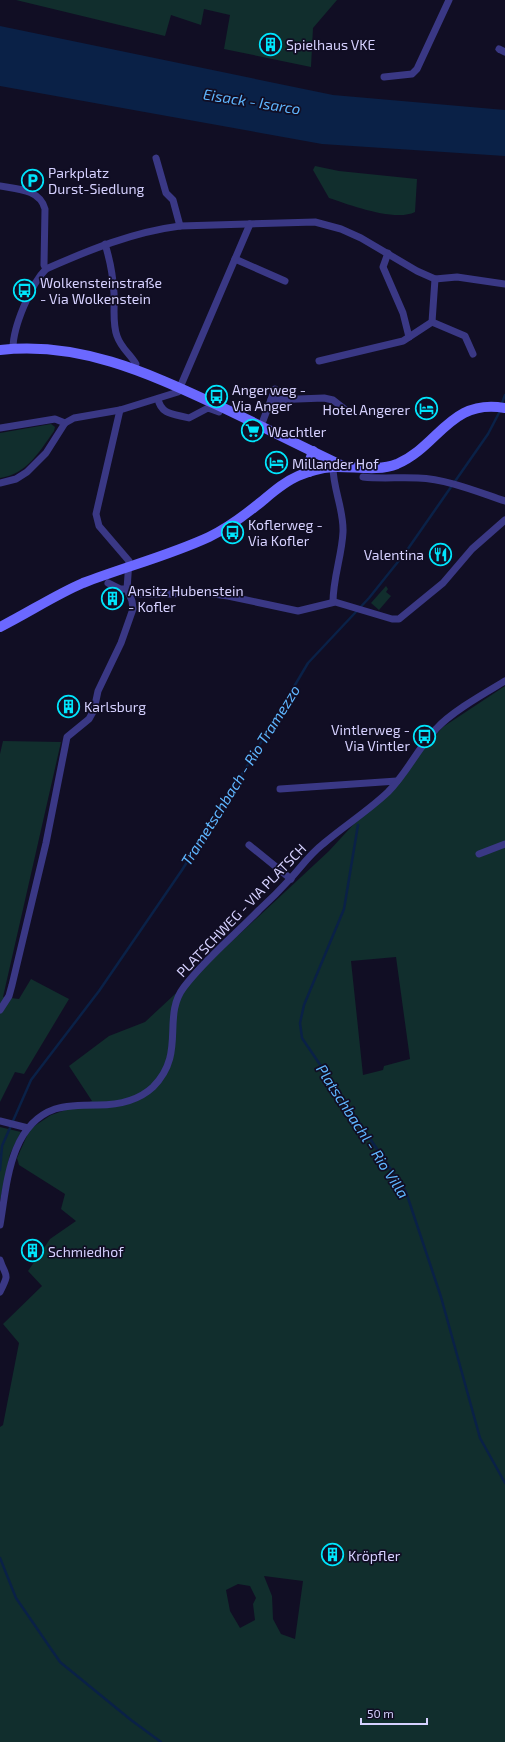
<svg xmlns="http://www.w3.org/2000/svg" width="505" height="1742" viewBox="0 0 505 1742" font-family="'Exo 2',sans-serif">
  <style>
    .green { fill: #112e2d; fill-rule: evenodd }
    .water { fill: #0a2147 }
    .lines { fill: none; stroke-linecap: round; stroke-linejoin: round }
    .stream { stroke: #0a2147; stroke-width: 2.5 }
    .street { stroke: #3a3885; stroke-width: 7 }
    .secondary { stroke: #6b68ff; stroke-width: 10 }
    .labels { text-anchor: middle; dominant-baseline: central; stroke-width: 3.5; stroke-linejoin: round; paint-order: stroke }
    .poi-label { font-size: 14px; fill: #d6d1ff; stroke: #110e24; text-anchor: start }
    .street-label { font-size: 14px; fill: #d6d1ff; stroke: #110e24 }
    .water-label { font-size: 15px; font-style: italic; fill: #5fb6ff; stroke: #110e24 }
  </style>
  <rect width="100%" height="100%" fill="#110e24"/>
  <g class="green">
    <path d="M16,0h321l-24,28 -2,39 -87,-18 6,-34 -26,-6 -3,16 -30,-10 -6,21z"/>
    <path d="M315,166l24,5 78,8 -2,33c-20,10 -65,-7 -86,-14l-16,-28z"/>
    <path d="M51,424l4,3 -1,4c-15,21 -27,43 -54,47v-45z"/>
    <path d="M386,586l2,3 -2,3 5,4 -12,14 -8,-7z"/>
    <path d="M505,686v1056h-505v-315l3,-2 16,-82 -16,-19 39,-38 -14,-15 22,-32 26,-18 -15,-12 4,-15 -46,-29 -2,-7 13,-29 21,-14 41,-14 -23,-35 40,-30 36,-14 184,-171 114,-124zM396,957l14,102 -26,7 -1,4 -20,5 -12,-114zM264,1576l39,5 -8,58 -14,-5 -8,-15 -1,-23zM238,1584l12,2 6,12 -3,6 2,16 -15,8 -10,-17 -4,-21z"/>
    <path d="M3,741l58,1 -58,255 16,2 12,-20 38,20 -45,75 -9,-2 -15,30v-348z"/>
    <path d="M0,1127l21,5 -11,22 -10,47z"/>
  </g>
  <path class="water" d="M0,26l333,69 172,15v46l-183,-12 -322,-58z"/>
  <g class="lines">
    <g class="stream">
      <path d="M501,406l4,-11"/>
      <path d="M358,825l-14,84 -40,96 -4,18 2,15 104,154 35,105 39,141 25,45"/>
      <path d="M0,1170l2,-24 29,-66 68,-89 83,-121 62,-99 64,-108 61,-65 36,-45 83,-119 12,-23"/>
      <path d="M0,1558l16,40 44,64 71,58 30,22"/>
    </g>
    <g class="street">
      <path d="M499,49l6,3"/>
      <path d="M384,77l28,-3 5,-5 32,-69"/>
      <path d="M156,158l10,35 7,7 7,26"/>
      <path d="M0,186c16,3 40,3 45,23l-1,56 2,4"/>
      <path d="M105,244c5,16 8,32 9,49 1,14 -2,30 3,43 4,12 13,18 19,28l-1,4"/>
      <path d="M388,253l-5,14 20,46 6,24"/>
      <path d="M235,259l50,22"/>
      <path d="M432,322l33,14 8,18"/>
      <path d="M13,348c0,-21 18,-64 33,-79 43,-19 87,-37 134,-43l135,-4 26,7 20,9 56,33 18,8 22,-2 48,7"/>
      <path d="M319,361l84,-20 29,-19 3,-43"/>
      <path d="M158,399c3,16 17,15 31,19l19,-10 11,4"/>
      <path d="M271,400l53,-2 9,2 14,11"/>
      <path d="M261,426l14,-37"/>
      <path d="M0,428l55,-9 10,4"/>
      <path d="M363,477c18,2 37,0 55,1 29,1 60,14 87,23"/>
      <path d="M0,483l16,-4 11,-7 19,-19 19,-30 9,-5 46,-8 58,-18 72,-168"/>
      <path d="M108,583l12,6h7"/>
      <path d="M129,594h42l28,-2 29,4 70,15 37,-9 57,17h7l44,-36 29,-34 33,-29"/>
      <path d="M333,602c0,-24 9,-47 10,-70 1,-22 -10,-43 -10,-65"/>
      <path d="M280,789l117,-8"/>
      <path d="M249,845l42,34"/>
      <path d="M479,854l26,-10"/>
      <path d="M0,1010l9,-14 3,-11 34,-142 21,-106 22,-18 5,-9 4,-19 23,-48 12,-34 -1,-8 -5,-12 2,-28 -30,-35 -3,-12 24,-104"/>
      <path d="M0,1121l28,7"/>
      <path d="M0,1225c7,-40 9,-100 55,-116 13,-4 29,-4 43,-4 20,0 40,-4 55,-18 34,-34 8,-70 31,-100 22,-29 50,-51 75,-77 11,-10 21,-20 31,-31 11,-12 20,-25 33,-35 21,-18 45,-33 65,-52 19,-19 30,-44 48,-63 15,-17 49,-36 69,-48"/>
      <path d="M0,1260c6,18 10,12 0,32"/>
    </g>
    <g class="secondary">
      <path d="M0,350c78,-9 146,22 215,54 43,20 85,42 128,62"/>
      <path d="M309,472l-1,-6 5,-15"/>
      <path d="M0,627c28,-14 55,-32 83,-44 41,-16 85,-27 126,-46 19,-9 36,-22 52,-35 12,-10 23,-20 37,-26 11,-5 23,-8 35,-9 21,-1 44,5 64,-3 42,-18 53,-66 108,-56"/>
    </g>
  </g>
  <defs>
    <symbol id="building-ring" viewBox="-11 -11 22 22"><circle r="9.5" fill="#110e24" stroke="#00e5fc" stroke-width="1.5"/><path d="M-4-6H4V6H1V3H-1V6H-4ZM-2.5-4.3h1.7v1.8h-1.7ZM.8-4.3h1.7v1.8H.8ZM-2.5-1h1.7V.8h-1.7ZM.8-1h1.7V.8H.8Z" fill="#00e5fc"/></symbol>
    <symbol id="parking-ring" viewBox="-11 -11 22 22"><circle r="9.5" fill="#110e24" stroke="#00e5fc" stroke-width="1.5"/><path d="M-3.5-5.5H1a3.5 3.5 0 0 1 0 7H-1V5.5H-3.5ZM-1-3.4V-.6H.8a1.4 1.4 0 0 0 0-2.8Z" fill="#00e5fc"/></symbol>
    <symbol id="bus-ring" viewBox="-11 -11 22 22"><circle r="9.5" fill="#110e24" stroke="#00e5fc" stroke-width="1.5"/><path d="M-5-6H5V4H4V6H2V4H-2V6H-4V4H-5ZM-3.5-4V0h7V-4ZM-3.5 1.2v1.5H-2V1.2ZM2 1.2v1.5H3.5V1.2Z" fill="#00e5fc"/></symbol>
    <symbol id="hotel-ring" viewBox="-11 -11 22 22"><circle r="9.5" fill="#110e24" stroke="#00e5fc" stroke-width="1.5"/><path d="M-6-4.5h1.5V1H6V5H4.5V3h-9V5H-6ZM-4 0a1.8 1.8 0 1 1 3.6 0ZM.5 0V-2.5h3Q6-2.5 6 0Z" fill="#00e5fc"/></symbol>
    <symbol id="supermarket-ring" viewBox="-11 -11 22 22"><circle r="9.5" fill="#110e24" stroke="#00e5fc" stroke-width="1.5"/><path d="M-6-5.5h2.5l.6 2H6L4.5 2H-2.5L-4.4-4H-6ZM-1.5 3.2a1.3 1.3 0 1 0 .1 0ZM3 3.2a1.3 1.3 0 1 0 .1 0Z" fill="#00e5fc"/></symbol>
    <symbol id="restaurant-ring" viewBox="-11 -11 22 22"><circle r="9.5" fill="#110e24" stroke="#00e5fc" stroke-width="1.5"/><path d="M-5-6h1v4h1v-4h1v4h1v-4h1v5L-1.5 .5V6h-2V.5L-5-1ZM5-6V6H3V1.5H1.5Q1.5-4 5-6Z" fill="#00e5fc"/></symbol>
  </defs>
  <g fill-rule="evenodd">
    <use href="#building-ring" x="258" y="32" width="25" height="25"/>
    <use href="#parking-ring" x="20" y="168" width="25" height="25"/>
    <use href="#bus-ring" x="12" y="278" width="25" height="25"/>
    <use href="#bus-ring" x="204" y="384" width="25" height="25"/>
    <use href="#hotel-ring" x="414" y="396" width="25" height="25"/>
    <use href="#supermarket-ring" x="240" y="418" width="25" height="25"/>
    <use href="#hotel-ring" x="264" y="450" width="25" height="25"/>
    <use href="#bus-ring" x="220" y="520" width="25" height="25"/>
    <use href="#restaurant-ring" x="428" y="542" width="25" height="25"/>
    <use href="#building-ring" x="100" y="586" width="25" height="25"/>
    <use href="#building-ring" x="56" y="694" width="25" height="25"/>
    <use href="#bus-ring" x="412" y="724" width="25" height="25"/>
    <use href="#building-ring" x="20" y="1238" width="25" height="25"/>
    <use href="#building-ring" x="320" y="1542" width="25" height="25"/>
  </g>
  <g class="labels">
    <g class="poi-label">
      <text x="286" y="44">Spielhaus VKE</text>
      <text x="48" y="172">Parkplatz<tspan x="48" dy="16">Durst-Siedlung</tspan></text>
      <text x="40" y="282">Wolkensteinstraße<tspan x="40" dy="16">- Via Wolkenstein</tspan></text>
      <text x="232" y="389">Angerweg -<tspan x="232" dy="16">Via Anger</tspan></text>
      <text x="410" y="409" text-anchor="end">Hotel Angerer</text>
      <text x="268" y="431">Wachtler</text>
      <text x="292" y="463">Millander Hof</text>
      <text x="248" y="524">Koflerweg -<tspan x="248" dy="16">Via Kofler</tspan></text>
      <text x="424" y="554" text-anchor="end">Valentina</text>
      <text x="128" y="590">Ansitz Hubenstein<tspan x="128" dy="16">- Kofler</tspan></text>
      <text x="84" y="706">Karlsburg</text>
      <text x="410" y="729" text-anchor="end">Vintlerweg -<tspan x="410" dy="16">Via Vintler</tspan></text>
      <text x="48" y="1251">Schmiedhof</text>
      <text x="348" y="1555">Kröpfler</text>
    </g>
    <g class="street-label">
      <text transform="translate(241 910) rotate(-46)">PLATSCHWEG - VIA PLATSCH</text>
    </g>
    <g class="water-label">
      <text transform="translate(252 101) rotate(9)">Eisack - Isarco</text>
      <text transform="translate(240 775) rotate(-58)">Trametschbach - Rio Tramezzo</text>
      <text transform="translate(363 1131) rotate(57)">Platschbachl - Rio Villa</text>
    </g>
  </g>
  <path d="M361 1718v6h66v-6" fill="none" stroke="#d6d1ff" stroke-width="2"/>
  <text x="367" y="1718" font-size="12" fill="#d6d1ff" stroke="#110e24" stroke-width="3" paint-order="stroke">50 m</text>
</svg>
